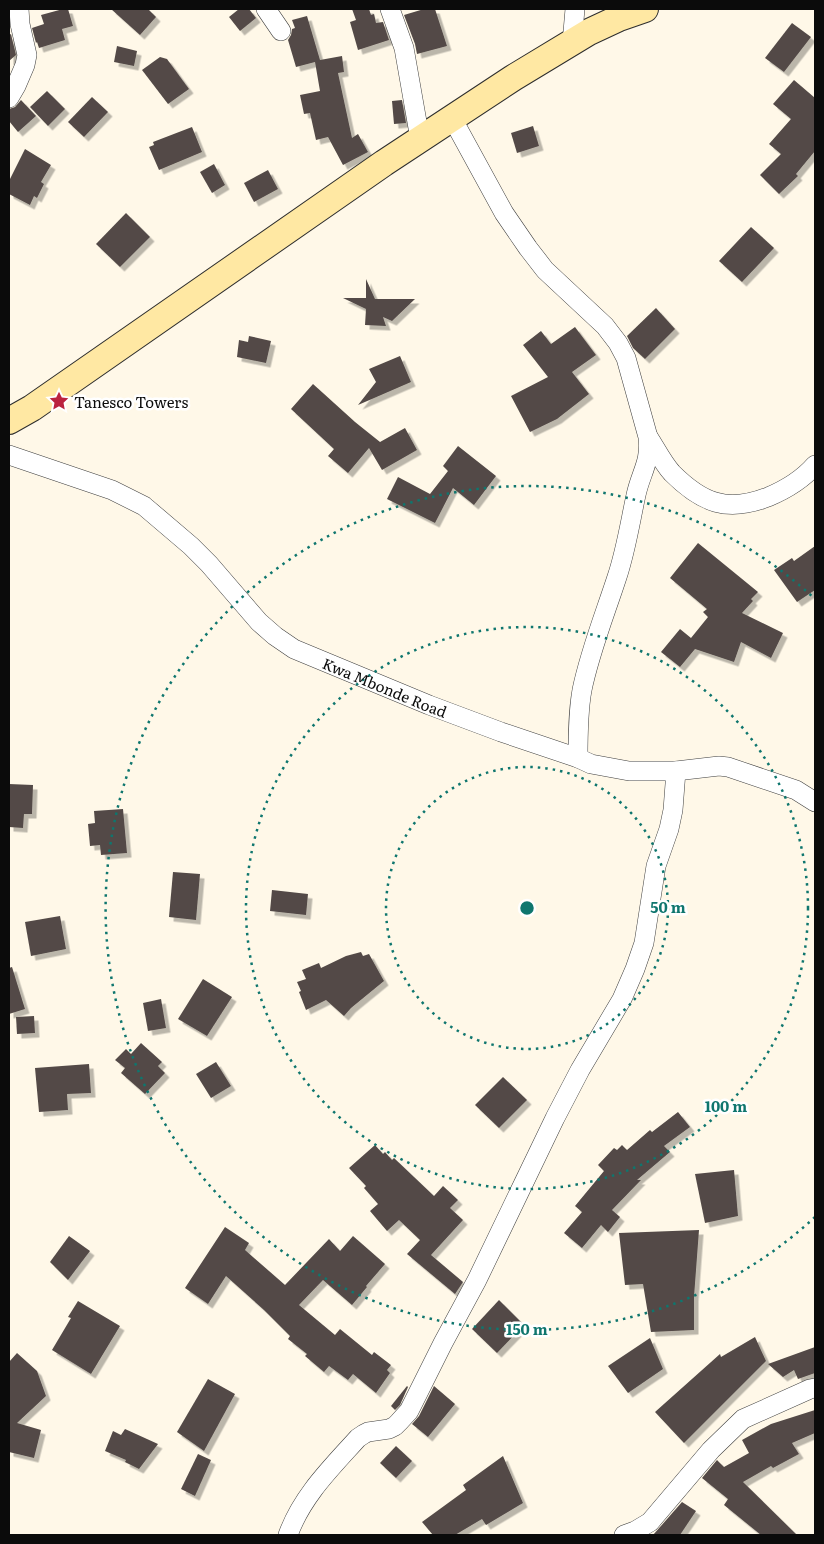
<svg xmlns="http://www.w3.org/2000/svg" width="824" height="1544" viewBox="0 0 824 1544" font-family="Literata,serif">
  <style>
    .building { fill: #534a47; filter: url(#shadow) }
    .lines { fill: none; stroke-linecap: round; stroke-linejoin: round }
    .street-casing { stroke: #3e3e3e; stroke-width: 20 }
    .secondary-casing { stroke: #2d2d2d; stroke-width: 28 }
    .street { stroke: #fff; stroke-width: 19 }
    .secondary { stroke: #ffe8a3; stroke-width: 26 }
    .ring { fill: none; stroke: #0f766e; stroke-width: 2.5; stroke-dasharray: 2.5 5 }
    .labels { text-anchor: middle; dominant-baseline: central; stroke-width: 5; stroke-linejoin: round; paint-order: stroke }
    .poi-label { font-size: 15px; fill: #0b0b0b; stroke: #fff; text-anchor: start }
    .street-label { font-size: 15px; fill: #0b0b0b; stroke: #fff }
    .centre { fill: #0f766e; stroke: #fff; stroke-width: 2.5 }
    .ring-label { font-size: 15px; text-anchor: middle; font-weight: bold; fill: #0f766e; stroke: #fff; stroke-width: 5; stroke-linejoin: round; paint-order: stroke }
  </style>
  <defs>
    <filter id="shadow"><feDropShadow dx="4.5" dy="4.5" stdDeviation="0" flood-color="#0004"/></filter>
  </defs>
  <rect width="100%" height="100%" fill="#fff8e8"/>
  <g class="building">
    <path d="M63,9h5l5,17 -11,3 3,11 -26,8 -2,-6 -1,1 -4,-15 12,-4 -3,-9z"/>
    <path d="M111,9h37l8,8 -16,18z"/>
    <path d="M239,9h10l7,9 -16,13 -11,-14z"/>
    <path d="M352,9h17l2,6 3,-1 2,9 7,-1 6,18 -31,10 -8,-28 6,-2z"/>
    <path d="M424,9h11l12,37 -30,8 -2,-10 -11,-29z"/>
    <path d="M307,16l13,44 22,-4 2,16 -6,1 14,65 6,-4 10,18 -25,13 -15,-28 -12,3 -6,-27 -6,1 -4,-19 20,-4 -5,-29 -19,5 -8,-27 3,-5 1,-6 3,-1 -3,-8z"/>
    <path d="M792,23l19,14 -27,35 -19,-14z"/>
    <path d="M11,34l5,21 -7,6v-26z"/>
    <path d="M117,46l20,5 -3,15 -20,-4z"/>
    <path d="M160,57l7,2 22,30 -21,15 -26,-34z"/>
    <path d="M794,80l21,18v53l-19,23 2,2 -19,18 -19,-19 21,-21 -12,-10 22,-25 -18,-15z"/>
    <path d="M47,91l18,18 -17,17 -18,-19z"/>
    <path d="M92,97l16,15 -24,25 -16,-15z"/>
    <path d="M21,100l15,16 -18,16 -9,-11v-12l6,-2z"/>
    <path d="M402,100l4,23 -12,1 -2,-23z"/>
    <path d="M533,126l6,20 -22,7 -6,-20z"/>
    <path d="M192,127l10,25 -43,18 -10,-23 5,-2 -1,-3z"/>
    <path d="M25,149l26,16 -10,17 3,2 -7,14 -3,-2 -4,9 -21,-11v-13z"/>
    <path d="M214,164l11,21 -13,8 -12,-21z"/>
    <path d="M268,170l10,19 -24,13 -10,-19z"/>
    <path d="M126,213l24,24 -30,30 -24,-23z"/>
    <path d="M751,227l23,21 -32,34 -23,-21z"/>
    <path d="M366,279l9,20h40l-23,22 -9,-4 3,9 -21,-1 1,-16 -23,-11h23z"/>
    <path d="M656,308l19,21 -30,30 -12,-11 -6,-12z"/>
    <path d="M575,327l21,28 -24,17 17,22 -32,25 -27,13 -19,-36 37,-19 -25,-32 18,-14 10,13z"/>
    <path d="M249,336l22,5 -5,22 -29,-6 2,-17 9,2z"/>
    <path d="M400,356l11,26 -53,23 18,-23 -7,-13z"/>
    <path d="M313,384l42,38 25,20 25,-14 12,22 -35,20 -13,-22 -21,25 -20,-17 6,-7 -43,-40z"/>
    <path d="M458,446l38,30 -22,29 -21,-17 -18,35 -48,-24 11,-22 32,17 18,-23 -5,-5z"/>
    <path d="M698,543l60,49 -7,7 2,2 -11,12 41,20 -12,25 -30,-16 -7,20 -39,-13 -15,18 -19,-15 19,-23 11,9 17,-21 -5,-5 4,-3 -37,-31z"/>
    <path d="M815,546v44l-18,12 -23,-32 18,-12 2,3z"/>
    <path d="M9,784l24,1 -1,29h-8l-1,14 -14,-1z"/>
    <path d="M123,809l4,44 -26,2 -1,-10 -10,1 -2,-22 7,-1 -1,-12z"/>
    <path d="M173,872l27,2 -4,46 -27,-3z"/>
    <path d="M272,890l36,4 -2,21 -36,-4z"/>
    <path d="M60,916l6,33 -35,7 -6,-34z"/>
    <path d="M361,952l2,4 6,-2 15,27 -33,27 -7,8 -18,-16 -20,10 -7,-18 2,-1 -4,-9 9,-3 -4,-9 17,-7 2,5 25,-12z"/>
    <path d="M12,967l13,42 -16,5v-46z"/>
    <path d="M203,979l29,18 -25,39 -29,-17z"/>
    <path d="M161,999l5,29 -18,3 -5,-28z"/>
    <path d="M34,1016l1,17 -18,1 -1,-17z"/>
    <path d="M141,1043l21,19 -4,4 7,7 -20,21 -24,-21 4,-5 -10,-8 11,-11 5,5z"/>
    <path d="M216,1062l15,24 -20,12 -15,-24z"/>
    <path d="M89,1064l2,29 -24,1 1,16 -29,2 -4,-44z"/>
    <path d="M503,1077l24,23 -28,28 -24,-23z"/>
    <path d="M678,1112l12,15 -26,19 6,6 -33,28h4l-29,30 8,7 -12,15 -7,-7 -19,23 -18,-15 18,-21 -7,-6 29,-35 -6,-6 16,-17 3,2 5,-5 5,5 23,-20 2,2z"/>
    <path d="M375,1145l8,9 2,-2 7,8 2,-2 40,38 9,-10 15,14 -8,8 13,12 -32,35 32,27 -8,12 -48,-40 13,-14 -21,-20 -12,11 -17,-20 8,-7 -14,-16 2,-2 -17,-18z"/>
    <path d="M734,1170l4,46 -33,7 -10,-49z"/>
    <path d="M225,1227l24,16 -4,7 40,35 44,-46 11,12 13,-15 32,28 -19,22 1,1 -15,18 -29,-25 -24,25 36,30 5,-6 32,26 2,-3 17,13 -4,5 3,3 -14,20 -23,-19 -5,6 -19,-14 -5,6 -19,-16 2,-2 -19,-15 2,-3 -26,-26 -38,-34 -18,28 -23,-16z"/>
    <path d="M699,1230l-5,67v33l-43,2 -8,-48 -18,1 -6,-52z"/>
    <path d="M69,1236l21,15 -22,29 -18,-18z"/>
    <path d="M499,1300l25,25 -27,28 -25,-24z"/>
    <path d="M78,1301l42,25 -29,48 -39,-24 19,-32 -3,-1z"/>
    <path d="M755,1337l11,24 -82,82 -29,-31 65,-58 1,3z"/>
    <path d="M650,1338l13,31 -35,24 -20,-27z"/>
    <path d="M815,1347v26l-17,6 -4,-9 -11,7 -15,-13z"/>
    <path d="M17,1353l20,18 9,25 -29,27 24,7 -7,28 -25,-6v-90z"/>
    <path d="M208,1379l27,15 -31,57 -27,-19z"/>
    <path d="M407,1386l1,1 -8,18 -5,5 -4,-4z"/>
    <path d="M434,1386l21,18 -27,33 -16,-13 7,-8z"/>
    <path d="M815,1410v23l-23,10 7,11 -26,14 -2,-2 -28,16 54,53h-36l-37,-30 4,-6 -26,-21 15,-18 7,7 25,-14 -7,-13 29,-16z"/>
    <path d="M125,1429l33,15 -19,25 -14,-7 1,-2 -21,-9 8,-20 8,4z"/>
    <path d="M396,1446l16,15 -16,17 -16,-15z"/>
    <path d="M198,1454l13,6 -16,36 -14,-7z"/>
    <path d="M503,1456l20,47 -37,22 -4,-6 -27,16h-22l-11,-13 44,-32 -3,-5z"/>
    <path d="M682,1502l14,9 -16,24h-27z"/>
  </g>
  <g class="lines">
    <defs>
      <g id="street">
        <path d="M266,9l15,22"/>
        <path d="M390,9l14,39 16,91"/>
        <path d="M572,43l3,-34"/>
        <path d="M9,98l7,-12 9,-21 2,-10 -7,-31 -1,-15"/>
        <path d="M452,118l52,95 24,35 17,22 60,56 13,17 8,15 22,79c3,25 -7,35 -12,58 -6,28 -10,55 -19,82 -12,37 -27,74 -35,113 -4,22 -4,45 -4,68"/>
        <path d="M649,438c7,11 14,25 23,35 30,30 55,40 96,24 19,-8 34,-17 47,-32"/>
        <path id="s1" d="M9,455l103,35 32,16 47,40 18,18 50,58 16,14 19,13 135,56 72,27 77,26 13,6 38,7h47l43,-5 9,1 68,23 19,12"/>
        <path d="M288,1535c14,-39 43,-67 70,-97l6,-4 4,-2 21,-3 6,-3 4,-4 10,-11 34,-68 34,-63 78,-162 25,-48 42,-71 13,-30 9,-26 12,-77 13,-37 4,-19 3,-39"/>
        <path d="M624,1535l11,-4 15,-9 61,-72 32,-31 67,-30 5,-1"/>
      </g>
      <path id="secondary" d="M9,421l23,-13 352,-245 129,-85 76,-46 30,-14 26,-9"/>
    </defs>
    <use href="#street" class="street-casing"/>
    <use href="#secondary" class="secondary-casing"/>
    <use href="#street" class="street"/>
    <use href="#secondary" class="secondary"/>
  </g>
  <g class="ring">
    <circle cx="527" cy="908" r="141"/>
    <circle cx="527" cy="908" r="281"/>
    <path d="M815 1217A422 422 0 1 1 815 599"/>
  </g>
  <defs>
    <symbol id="sight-bare" viewBox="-9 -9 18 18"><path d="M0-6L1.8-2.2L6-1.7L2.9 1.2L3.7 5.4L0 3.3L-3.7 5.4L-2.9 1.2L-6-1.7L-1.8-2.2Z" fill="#bb223e" stroke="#fff" stroke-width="2.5" paint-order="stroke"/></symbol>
  </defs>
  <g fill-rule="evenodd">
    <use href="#sight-bare" x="45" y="387" width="28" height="28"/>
  </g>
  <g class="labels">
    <g class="poi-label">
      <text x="74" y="401">Tanesco Towers</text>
    </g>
    <g class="street-label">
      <text stroke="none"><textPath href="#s1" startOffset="451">Kwa Mbonde Road</textPath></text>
    </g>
  </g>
  <circle cx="527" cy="908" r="8" class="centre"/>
  <g class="ring-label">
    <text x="668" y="913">50 m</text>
    <text x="726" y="1112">100 m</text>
    <text x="527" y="1335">150 m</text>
  </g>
  <rect width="824" height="1544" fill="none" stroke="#0b0b0b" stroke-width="20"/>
</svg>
